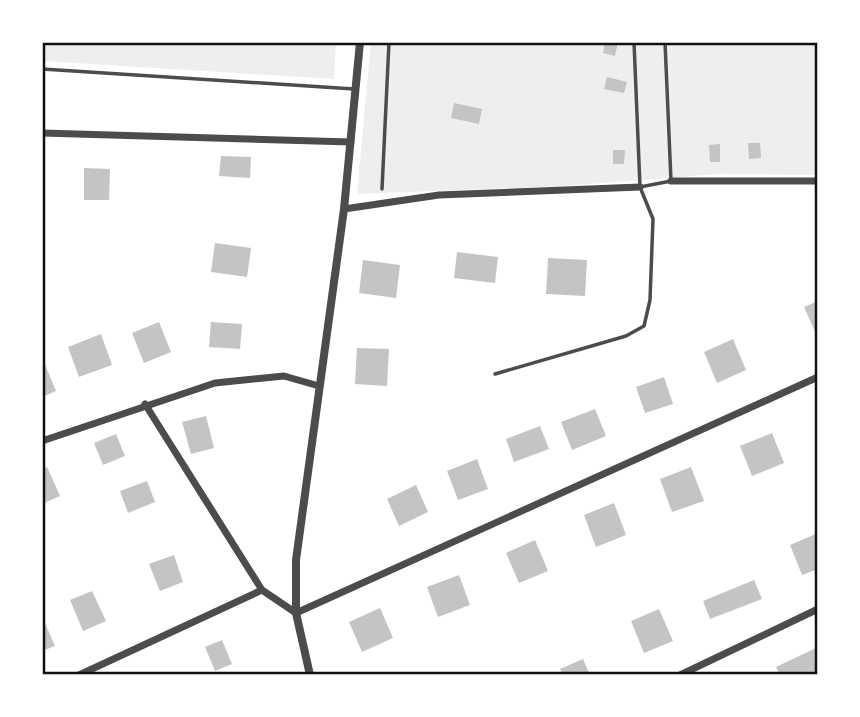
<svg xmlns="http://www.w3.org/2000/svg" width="860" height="717" viewBox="0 0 860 717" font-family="Commissioner,sans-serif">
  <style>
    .green { fill: #eee }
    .building { fill: #c4c4c4 }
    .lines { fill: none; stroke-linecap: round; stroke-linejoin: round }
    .service { stroke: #4c4c4c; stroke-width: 3.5 }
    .minor { stroke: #4c4c4c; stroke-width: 7 }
    .tertiary { stroke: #4c4c4c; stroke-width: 8 }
    .neatline { fill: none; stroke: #111; stroke-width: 2.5 }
  </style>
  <rect width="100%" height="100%" fill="#fff"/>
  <g class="green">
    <path d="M42,42h294l-2,37 -292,-18z"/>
    <path d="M371,42h447v133l-101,-1 -153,12 -207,8z"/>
  </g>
  <g class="building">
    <path d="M605,42h13l-3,14 -12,-3z"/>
    <path d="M607,77l20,5 -3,11 -20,-4z"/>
    <path d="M454,103l28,6 -3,15 -28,-6z"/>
    <path d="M748,143h12l1,15 -12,1z"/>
    <path d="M720,144v18h-10l-1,-17z"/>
    <path d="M613,150h12l-1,14h-11z"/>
    <path d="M221,156l30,1 -1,21 -31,-2z"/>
    <path d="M84,168l26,1 -1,31h-25z"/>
    <path d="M215,243l36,5 -4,29 -36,-5z"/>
    <path d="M457,252l41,5 -3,26 -41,-5z"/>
    <path d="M548,258l39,2 -2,36 -39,-2z"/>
    <path d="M363,260l37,5 -4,33 -37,-5z"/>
    <path d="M818,301v32l-2,1 -12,-27z"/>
    <path d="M159,322l12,30 -27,11 -12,-30z"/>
    <path d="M211,322l31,2 -2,25 -31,-2z"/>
    <path d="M101,334l11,31 -33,12 -11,-30z"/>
    <path d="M733,339l13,31 -29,13 -13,-31z"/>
    <path d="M357,348l32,1 -2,37 -32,-2z"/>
    <path d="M44,362l12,29 -14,6v-34z"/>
    <path d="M664,377l9,27 -28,9 -9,-26z"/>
    <path d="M595,409l11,27 -34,14 -11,-28z"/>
    <path d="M206,416l8,32 -23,6 -9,-32z"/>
    <path d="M540,426l9,23 -35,13 -8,-23z"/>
    <path d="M772,433l12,30 -32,13 -12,-30z"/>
    <path d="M116,434l9,22 -22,9 -9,-22z"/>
    <path d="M477,459l11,30 -30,11 -11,-29z"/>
    <path d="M47,467l13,29 -18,8v-35z"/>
    <path d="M691,467l13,34 -32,11 -12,-33z"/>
    <path d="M147,481l8,21 -27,11 -8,-22z"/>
    <path d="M416,485l12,27 -29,14 -12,-27z"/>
    <path d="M614,503l12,32 -30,12 -12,-32z"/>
    <path d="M818,533v36l-16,6 -12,-30z"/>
    <path d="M535,540l13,31 -29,12 -13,-30z"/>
    <path d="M174,555l9,27 -23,9 -11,-27z"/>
    <path d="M459,575l11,30 -32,12 -11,-30z"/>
    <path d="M754,580l8,19 -52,20 -7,-18z"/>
    <path d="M92,591l14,30 -23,10 -13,-31z"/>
    <path d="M380,608l13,30 -31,14 -13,-30z"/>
    <path d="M659,609l14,32 -29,12 -13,-32z"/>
    <path d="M45,623l10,23 -13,5v-26z"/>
    <path d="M222,640l10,24 -17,7 -10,-24z"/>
    <path d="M818,647v28h-38l-4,-8z"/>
    <path d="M583,659l7,16h-27l-3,-6z"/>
  </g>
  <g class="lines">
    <g class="service">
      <path d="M42,69l312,20"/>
      <path d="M640,187l31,-6 -6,-139"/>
      <path d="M382,189l7,-147"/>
      <path d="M495,374l131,-38 18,-10 6,-26 3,-81 -13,-32 -6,-145"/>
    </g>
    <g class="minor">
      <path d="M42,133l309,9"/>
      <path d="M671,181h147"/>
      <path d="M344,209l95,-14 201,-8"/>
      <path d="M145,404l117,186"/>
      <path d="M42,441l173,-58 69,-7 35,10"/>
      <path d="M79,675l183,-85 34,23 522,-236"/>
      <path d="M680,675l138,-66"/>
    </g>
    <path class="tertiary" d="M310,675l-14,-62v-53l48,-351 16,-167"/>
  </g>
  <rect width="860" height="717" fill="none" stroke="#ffffff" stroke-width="88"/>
  <rect x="44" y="44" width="772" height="629" class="neatline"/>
</svg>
